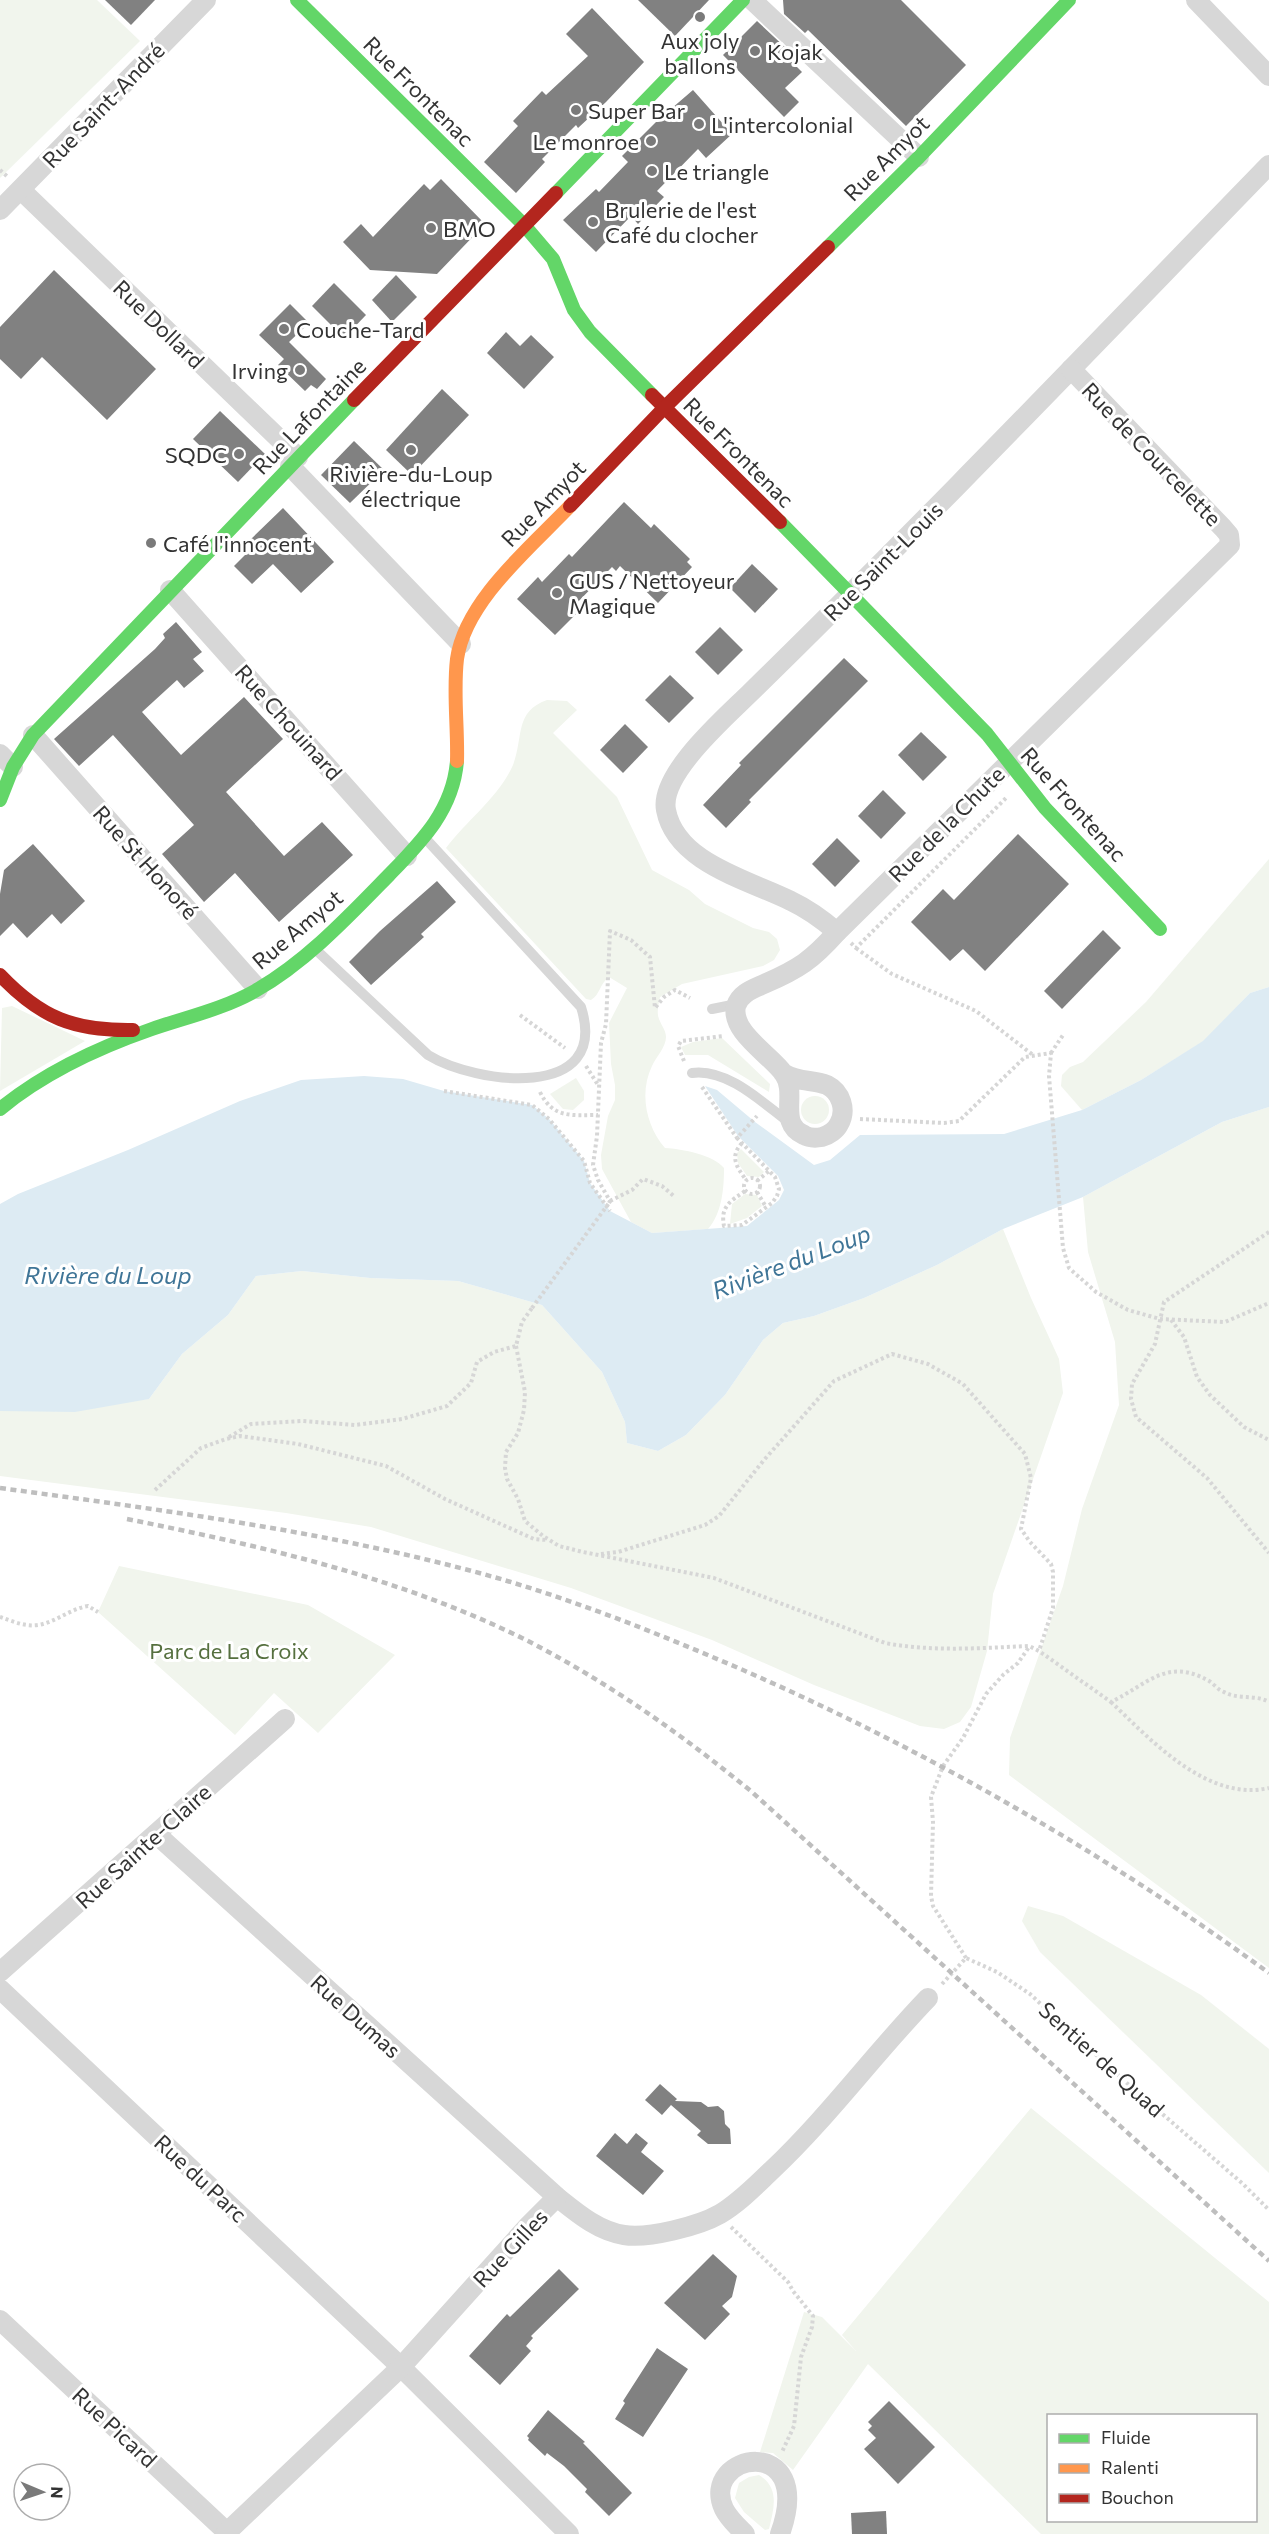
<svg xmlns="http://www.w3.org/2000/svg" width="1269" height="2534" viewBox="0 0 1269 2534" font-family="Commissioner,sans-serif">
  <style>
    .green { fill: #f1f5ed; fill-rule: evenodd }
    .water { fill: #ddebf3 }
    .building { fill: #818181 }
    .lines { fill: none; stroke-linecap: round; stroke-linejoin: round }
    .path { stroke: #d6d6d6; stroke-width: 4; stroke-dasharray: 3 3; stroke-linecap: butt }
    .lane { stroke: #d7d7d7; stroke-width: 10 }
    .street { stroke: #d7d7d7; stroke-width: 20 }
    .fast { stroke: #63d668; stroke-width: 14 }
    .slow { stroke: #ff974d; stroke-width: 14 }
    .jam { stroke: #b3261e; stroke-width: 14 }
    .rail { stroke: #bebebe; stroke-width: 4.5; stroke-dasharray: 6 4.5; stroke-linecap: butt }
    .path-bridge { stroke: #d6d6d6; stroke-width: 4; stroke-dasharray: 3 3; stroke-linecap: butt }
    .poi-dot { fill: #7a7a7a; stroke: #fff; stroke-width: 2 }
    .labels { text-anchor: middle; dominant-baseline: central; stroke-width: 6; stroke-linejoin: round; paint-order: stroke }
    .poi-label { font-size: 22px; fill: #333; stroke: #fff; text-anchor: start }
    .street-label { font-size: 22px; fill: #333; stroke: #fff }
    .park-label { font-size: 22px; fill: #56703f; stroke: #fff }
    .water-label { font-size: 24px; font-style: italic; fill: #3f7597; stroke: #fff }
  </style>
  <rect width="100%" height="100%" fill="#fff"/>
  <g class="green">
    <path d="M0,0h97l43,41 -140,137z"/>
    <path d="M547,700l20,1 10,9 -24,23 64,64 35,73 37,20 16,14 48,24 16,4 8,7 3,11 -6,10 -11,6 -81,18 -22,13c-1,5 -3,13 -2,18 1,8 8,14 8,22 0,10 -10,20 -14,29 -13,27 -6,60 13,82 17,1 49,7 59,20 0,21 -2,45 -16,61l-56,4 -21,-11 -29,-53 -1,-14 7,-39 7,-16v-15l-4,-21 -2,-41 18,-35 -18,-11c-9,6 -9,18 -18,23l-5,-1 -140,-151c21,-28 53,-51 67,-83 11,-29 1,-53 34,-65z"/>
    <path d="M1269,859v128l-19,6 -46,48 -63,39 -59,30 -21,-24 1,-11 8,-8 13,-5 63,-60z"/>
    <path d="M12,1006l73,35 -85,50 2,-83z"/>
    <path d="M722,1038l48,46 -1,8 -61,-37h-23l-4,-8 12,-5z"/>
    <path d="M576,1078l8,13v9l-11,10 -10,-1 -13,-15z"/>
    <circle cx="815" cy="1110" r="14"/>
    <path d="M1269,1107v861l-260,-193 1,-37 53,-152 19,-77 37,-104 -4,-63 -27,-90 -5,-55 139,-75z"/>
    <path d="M741,1149l23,23 -5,5 -12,-1 -9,-13 -1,-10z"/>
    <path d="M745,1194l12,1 5,11 -15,12 -17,6 2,-20z"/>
    <path d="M1003,1229l28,69 28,61 4,34 -70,201 -6,57 -16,56 -11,15 -16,7 -24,-3 -106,-41 -102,-45 -141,-52 -200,-61 -85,-14 -286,-37v-65l149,-12 33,-45 46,-39 28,-39 46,-5 68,7 88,3 84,24 60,67 23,50 2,21 31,8 28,-16 39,-40 38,-55 20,-17 31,-7 50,-18 73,-33z"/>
    <path d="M119,1566l189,39 87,50 -77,78 -44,-40 -39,42 -137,-123z"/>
    <path d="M1028,1906l35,10 138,79 68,54v124l-229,-221 -18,-31z"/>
    <path d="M1031,2108l238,194v232h-228l-173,-170 -75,106 -20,-17 -13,-1 44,-140 18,5 34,34 -14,-16zM1048,2416h208v104h-208z"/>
    <path d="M759,2475c21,13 15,33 10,54l-4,1 -21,-18 -9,-14 4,-15 10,-6z"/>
  </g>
  <path class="water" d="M1269,987v120l-47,15 -139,75 -80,32 -66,36 -73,33 -50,18 -31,7 -20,17 -38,55 -39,40 -28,16 -31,-8 -2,-21 -23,-50 -60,-67 -84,-24 -88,-3 -68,-7 -46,5 -28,39 -46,39 -33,45 -74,13 -75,-1v-207l18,-10 110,-44 112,-49 61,-21 63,-4 39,3 41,12 88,14 17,14 35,42 6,22 20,28 42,22 95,-7 32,-26 5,-10 -6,-14 -40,-40 -33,-50 12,4 38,32 59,43 16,-5 30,-25 144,-1 78,-24 59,-30 62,-39 47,-48z"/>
  <g class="building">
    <path d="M105,0h50l-24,25z"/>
    <path d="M638,0h71l-34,36z"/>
    <path d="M783,0h118l65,65 -60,61 -98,-96 -3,3 -21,-19z"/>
    <path d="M592,8l52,54 -38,40 -28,26 -2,-3 -34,34 3,3 -29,31 -32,-31 34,-36 -5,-5 29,-30 4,4 42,-39 -22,-22z"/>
    <path d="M757,21l31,29 -4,4 18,18 -17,16 14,14 -15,15 -61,-62z"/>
    <path d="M693,90l39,44 -26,24 -8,-9 -41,42 7,6 -26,27 -7,-8 -35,36 -33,-32 33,-31 3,3 29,-30 -6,-6 35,-35z"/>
    <path d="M441,179l44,45 -48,50 -67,-4 -27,-28 18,-18 12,13 51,-53 6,6z"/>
    <path d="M54,270l102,99 -49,51 -65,-63 -21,22 -21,-20v-32z"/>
    <path d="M396,275l21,22 -25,25 -20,-22z"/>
    <path d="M334,283l32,32 -22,23 -32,-32z"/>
    <path d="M290,304l19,19 -20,19 37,37 -9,10 -6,-4 -6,6 -27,-26 6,-6 -25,-24z"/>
    <path d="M506,332l14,14 11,-11 23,22 -30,32 -37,-36z"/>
    <path d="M442,389l27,26 -57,60 -26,-25z"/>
    <path d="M220,411l45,43 -27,28 -45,-43z"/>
    <path d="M354,441l30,29 -34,33 -29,-28z"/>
    <path d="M624,502l27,26 3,-4 36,35 -3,3 5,5 -34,36 -38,-37 -4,5 -4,-4 -41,42 5,5 -21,21 -38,-36 21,-22 4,5 27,-28 3,3z"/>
    <path d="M283,508l51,54 -33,31 -28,-29 -21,20 -18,-18 21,-21 -5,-5z"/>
    <path d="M752,564l26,25 -23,24 -25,-25z"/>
    <path d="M176,622l26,30 -9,7 11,12 -20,17 -7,-8 -35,32 39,43 63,-58 39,42 -57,53 58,64 38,-34 31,33 -74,67 -44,-49 -31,29 -42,-48 32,-29 -81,-90 -34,31 -25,-27 101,-90 10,-11 -2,-4z"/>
    <path d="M720,627l23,23 -25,25 -23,-23z"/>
    <path d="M844,658l24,23 -119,119 2,2 -25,26 -23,-23 38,-40 -2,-2z"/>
    <path d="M670,675l24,23 -25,25 -24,-23z"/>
    <path d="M625,724l23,23 -25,26 -23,-23z"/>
    <path d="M921,732l26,25 -24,24 -25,-26z"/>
    <path d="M883,790l23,23 -25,26 -23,-23z"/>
    <path d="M1018,834l51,50 -84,87 -22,-22 -13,12 -39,-39 32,-33 11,11z"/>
    <path d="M837,838l23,23 -25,26 -23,-23z"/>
    <path d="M33,844l52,57 -24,23 -9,-10 -25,24 -14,-15 -13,13v-42l4,-24z"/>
    <path d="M437,881l19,21 -35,32 3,3 -53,48 -22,-23 31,-31z"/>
    <path d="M1103,930l18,18 -59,61 -18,-18z"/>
    <path d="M660,2084l17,15 -2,2 26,1 7,5 10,-1 6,5 1,13 5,5 1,15h-23l-11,-9 4,-4 -30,-26 -9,10 -17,-15z"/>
    <path d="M615,2133l12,11 9,-11 12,10 -7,9 23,19 -21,24 -47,-39z"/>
    <path d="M713,2254l24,22 -5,21 -10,9 8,8 -25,26 -41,-37z"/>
    <path d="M559,2269l20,20 -48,47 2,2 -7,8 5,5 -31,34 -31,-29 38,-42 3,3z"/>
    <path d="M657,2348l31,21 -45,68 -28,-18 10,-16 -2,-2z"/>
    <path d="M889,2401l46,46 -37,37 -34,-35 12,-11 -8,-8 4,-4 -4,-4z"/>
    <path d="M548,2410l37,32 -2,1 49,50 -23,23 -24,-24 2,-3 -23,-23 -17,-13 -2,3 -17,-16 1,-2 -2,-2z"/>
    <path d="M886,2511l1,23h-35l-1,-21z"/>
  </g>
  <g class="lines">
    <g class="path">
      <path d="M0,170l8,7"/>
      <path d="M851,943l5,5 151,-151"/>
      <path d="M856,948l36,26 84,37 57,44"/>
      <path d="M520,1015l45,33"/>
      <path d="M1051,1053l12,-18"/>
      <path d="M684,1061l-6,-15 3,-5 43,-5"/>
      <path d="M586,1066l12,19"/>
      <path d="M702,1087l35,51"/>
      <path d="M444,1091l88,14 17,14 35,42 6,22 20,28"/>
      <path d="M540,1092c13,27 32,23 58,23"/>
      <path d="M860,1119l84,4 15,-2 66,-64 26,-4 -2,23 14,172 6,20 27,24 32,18 32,9 65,3 44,-19"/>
      <path d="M742,1143c-13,14 -5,24 4,37"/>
      <circle cx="752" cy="1186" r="8"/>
      <path d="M757,1181l12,-10"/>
      <path d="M745,1191c-14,10 -25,15 -21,35l18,-1 30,-22 5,-7 2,-7 -4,-12 -38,-39 20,-22"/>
      <path d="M757,1192l9,15"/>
      <path d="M610,1201l22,-11 11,-11 19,7 13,11"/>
      <path d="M609,1203l1,-2 -12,-21 -5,-15 4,-29 4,-93 5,-19 4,-93 21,9 19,17 5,51 9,-11 11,-7 15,8"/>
      <path d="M1269,1232l-105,70 -9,42 -23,40 -1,15 5,18 71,61 62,75"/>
      <path d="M1171,1320l13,17 13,40 13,18 34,32 25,13"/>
      <path d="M516,1346l9,46 -1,18 -6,23 -12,19 -1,16 2,11 11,20 7,22 18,15 16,10 24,6 131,26 171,65c48,9 96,5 144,3l10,5 72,51c37,-18 56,-45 98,-21 5,3 9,9 15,11 14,8 31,2 45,10"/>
      <path d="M229,1437l22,-13 51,-3 53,4 47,-6 45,-13 24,-23 6,-21 17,-10 22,-6 6,-24 10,-14"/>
      <path d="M155,1490l46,-42 25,-9 14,-3 58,8 88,22 59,33 89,40 13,1"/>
      <path d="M601,1554l17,-2 87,-27 14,-9 45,-56 70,-79 58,-27 36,10 35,20 62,70 6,24 -10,51 9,13 21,22 2,8v36l-14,43"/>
      <path d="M0,1617c12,4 25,10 38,8 18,-3 32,-16 50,-19l10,6"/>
      <path d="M1111,1702c40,38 96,100 158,86"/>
      <path d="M966,1958l-33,-52 -2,-10 2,-74 -2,-25 12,-31 20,-28 23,-44 17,-19 15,-12 11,-16"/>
      <path d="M942,1984l24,-26 31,14 33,22 99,91 114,99 26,26"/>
      <path d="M731,2227l57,55 5,9 20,25 -1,11 -11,30 -7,69 -12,26"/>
    </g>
    <g class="lane">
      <path d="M314,948l114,107c47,29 183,47 153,-48l-156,-169"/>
      <path d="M712,1009l25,-5"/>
      <path d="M692,1073c36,-5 72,31 99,51"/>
    </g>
    <g class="street">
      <path d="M752,0l167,157"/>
      <path d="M1196,0l73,76"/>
      <path d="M21,190l277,267"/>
      <path d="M0,210l206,-210"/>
      <path d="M290,466l171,178"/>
      <path d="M170,590l237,266"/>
      <path d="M33,735l225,254"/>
      <path d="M0,754l13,13"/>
      <path d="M837,932c-14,-12 -29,-23 -46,-31 -42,-21 -115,-38 -125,-91 -7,-36 61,-94 85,-118 176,-172 346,-350 518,-527"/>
      <path d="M783,1073c17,10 29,6 44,12 14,7 20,25 12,39 -3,6 -10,11 -17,13 -6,1 -13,1 -18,-2 -27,-12 -6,-41 -20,-61 -13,-19 -54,-42 -48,-68 4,-13 17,-17 28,-22 35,-15 48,-24 73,-52l393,-387 -1,-10 -6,-7 -152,-159"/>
      <path d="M156,1834l401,363c20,16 41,34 67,38 24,4 75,-9 96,-21 20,-12 36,-29 52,-44 57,-54 102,-116 156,-172"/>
      <path d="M0,1972l285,-253"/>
      <path d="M0,1989l401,378 168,167"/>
      <path d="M0,2320l229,214"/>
      <path d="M225,2534l176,-167 128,-142 28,-28"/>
      <path d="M745,2534c-7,-7 -16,-15 -21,-25 -26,-56 93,-78 56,25"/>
    </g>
    <g class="fast">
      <path d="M297,0l227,225 29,34 21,51 16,22 62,63"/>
      <path d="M556,193l187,-193"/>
      <path d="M828,247l91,-90 150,-157"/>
      <path d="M780,522l207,212 58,74 115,121"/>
      <path d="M0,800l13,-33 20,-32 321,-335"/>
      <path d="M0,1109c45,-37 97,-61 152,-80 35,-12 71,-20 103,-38 51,-29 93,-74 134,-116 33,-34 64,-65 68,-114"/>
    </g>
    <path class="slow" d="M457,761c1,-34 -4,-68 0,-102 8,-58 74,-112 113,-153"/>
    <g class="jam">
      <path d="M652,395l128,127"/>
      <path d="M354,400l202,-207"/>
      <path d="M570,506l95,-99 163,-160"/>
      <path d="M0,975c41,43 74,56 133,55"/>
    </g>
    <g class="rail">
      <path d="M0,1488c162,22 325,43 483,86 87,24 171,58 253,93 189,82 367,185 533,306"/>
      <path d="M127,1519c135,27 271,58 395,119 83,42 158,95 230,154l517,469"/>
    </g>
    <path class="path-bridge" d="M532,1308l77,-105"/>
  </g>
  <g class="poi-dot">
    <circle cx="700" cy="17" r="6"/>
    <circle cx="755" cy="51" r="6"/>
    <circle cx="576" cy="110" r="6"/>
    <circle cx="699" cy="124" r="6"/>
    <circle cx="651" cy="141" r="6"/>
    <circle cx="652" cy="171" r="6"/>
    <circle cx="593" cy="222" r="6"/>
    <circle cx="431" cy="228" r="6"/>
    <circle cx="284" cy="329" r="6"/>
    <circle cx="300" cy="370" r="6"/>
    <circle cx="411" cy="450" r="6"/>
    <circle cx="239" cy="454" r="6"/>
    <circle cx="151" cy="543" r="6"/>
    <circle cx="557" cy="593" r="6"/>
  </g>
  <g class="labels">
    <g class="poi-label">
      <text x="700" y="40" text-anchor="middle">Aux joly<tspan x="700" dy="25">ballons</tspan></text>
      <text x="767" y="51">Kojak</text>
      <text x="588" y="110">Super Bar</text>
      <text x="711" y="124">L'intercolonial</text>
      <text x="639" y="141" text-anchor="end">Le monroe</text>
      <text x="664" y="171">Le triangle</text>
      <text x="605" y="209">Brulerie de l'est<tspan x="605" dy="25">Café du clocher</tspan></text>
      <text x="443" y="228">BMO</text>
      <text x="296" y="329">Couche-Tard</text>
      <text x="288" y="370" text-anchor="end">Irving</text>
      <text x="227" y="454" text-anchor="end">SQDC</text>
      <text x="411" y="473" text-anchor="middle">Rivière-du-Loup<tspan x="411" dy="25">électrique</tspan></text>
      <text x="163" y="543">Café l'innocent</text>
      <text x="569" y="580">GUS / Nettoyeur<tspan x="569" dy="25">Magique</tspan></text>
    </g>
    <g class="street-label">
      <text transform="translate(419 91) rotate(45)">Rue Frontenac</text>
      <text transform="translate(103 105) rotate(-46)">Rue Saint-André</text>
      <text transform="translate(886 158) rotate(-45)">Rue Amyot</text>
      <text transform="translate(159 324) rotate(44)">Rue Dollard</text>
      <text transform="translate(309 416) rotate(-46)">Rue Lafontaine</text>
      <text transform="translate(739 452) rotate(45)">Rue Frontenac</text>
      <text transform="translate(1152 454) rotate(46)">Rue de Courcelette</text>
      <text transform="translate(543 503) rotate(-46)">Rue Amyot</text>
      <text transform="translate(883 561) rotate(-45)">Rue Saint-Louis</text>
      <text transform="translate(289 722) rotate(48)">Rue Chouinard</text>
      <text transform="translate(1074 804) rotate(48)">Rue Frontenac</text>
      <text transform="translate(946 824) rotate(-45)">Rue de la Chute</text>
      <text transform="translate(146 862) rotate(48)">Rue St Honoré</text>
      <text transform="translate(297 929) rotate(-40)">Rue Amyot</text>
      <text transform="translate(143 1846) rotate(-42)">Rue Sainte-Claire</text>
      <text transform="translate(356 2016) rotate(42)">Rue Dumas</text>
      <text transform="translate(1102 2059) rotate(42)">Sentier de Quad</text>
      <text transform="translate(201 2178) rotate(43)">Rue du Parc</text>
      <text transform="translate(510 2248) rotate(-47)">Rue Gilles</text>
      <text transform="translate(115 2427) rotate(43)">Rue Picard</text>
    </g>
    <g class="park-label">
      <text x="229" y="1650">Parc de La Croix</text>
    </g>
    <g class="water-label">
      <text transform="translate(791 1261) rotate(-21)">Rivière du Loup</text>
      <text x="108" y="1274">Rivière du Loup</text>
    </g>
  </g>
  <rect x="1047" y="2414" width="210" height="108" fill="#ffffff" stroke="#adadad" stroke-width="1.5"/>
  <rect x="1059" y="2434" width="30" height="9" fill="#63d668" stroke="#adadad" stroke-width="1.5"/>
  <text x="1101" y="2444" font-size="18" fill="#333333">Fluide</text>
  <rect x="1059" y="2464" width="30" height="9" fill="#ff974d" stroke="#adadad" stroke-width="1.5"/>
  <text x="1101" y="2474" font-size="18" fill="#333333">Ralenti</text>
  <rect x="1059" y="2494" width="30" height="9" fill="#b3261e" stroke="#adadad" stroke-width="1.5"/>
  <text x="1101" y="2504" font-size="18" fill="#333333">Bouchon</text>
  <g transform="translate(42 2492) rotate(92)"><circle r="28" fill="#ffffff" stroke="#adadad" stroke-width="1.5"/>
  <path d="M0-4.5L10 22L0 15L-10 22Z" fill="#7a7a7a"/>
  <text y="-9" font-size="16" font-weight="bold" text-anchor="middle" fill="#333333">N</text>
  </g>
</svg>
